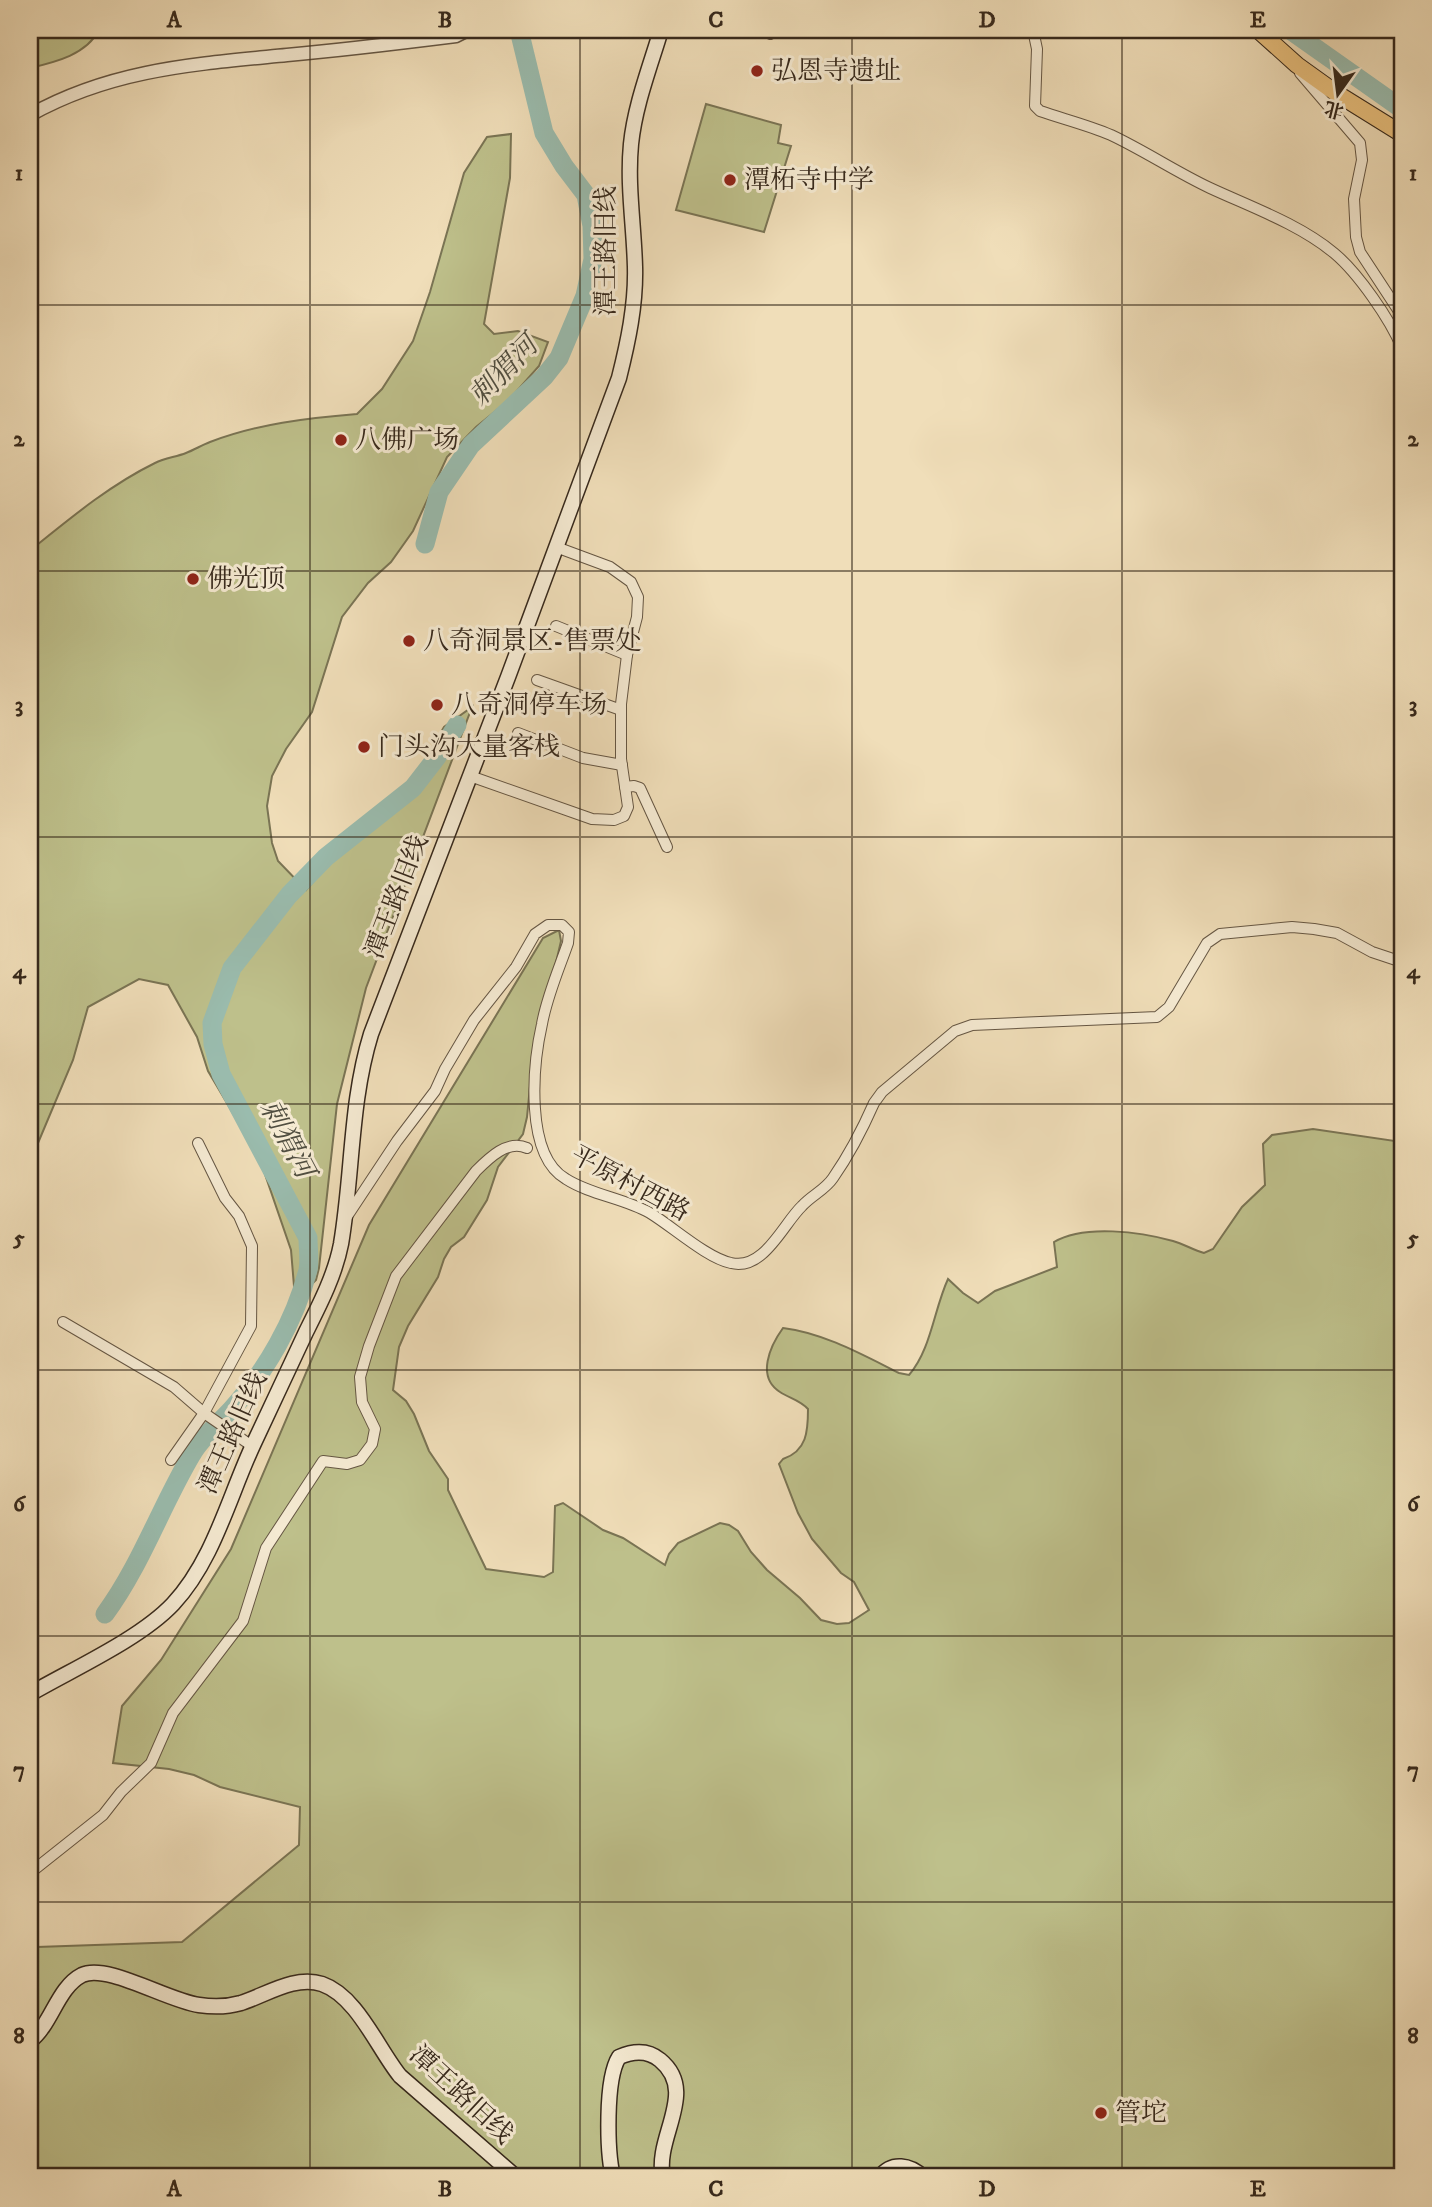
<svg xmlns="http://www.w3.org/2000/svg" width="1432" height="2207" viewBox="0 0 1432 2207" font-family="'IM FELL DW Pica','Noto Serif SC',serif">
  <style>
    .green { fill: #bec08b; stroke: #7a7454; stroke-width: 2 }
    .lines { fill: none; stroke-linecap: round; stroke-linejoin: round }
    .river { stroke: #9abcae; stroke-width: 19 }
    .minor-casing { stroke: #655643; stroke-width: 12 }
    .tertiary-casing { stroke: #655643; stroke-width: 15 }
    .secondary-casing { stroke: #37291c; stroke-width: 17 }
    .trunk-casing { stroke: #37291c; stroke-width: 18 }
    .minor { stroke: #f5ead2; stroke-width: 10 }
    .tertiary { stroke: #f5ead2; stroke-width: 12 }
    .secondary { stroke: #f5ead2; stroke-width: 14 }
    .trunk { stroke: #e8bf7c; stroke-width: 16 }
    .grid { fill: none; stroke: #37291c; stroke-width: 2; stroke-opacity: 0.55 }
    .poi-dot { fill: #8f2418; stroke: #f5ead2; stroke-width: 2.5 }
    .labels { text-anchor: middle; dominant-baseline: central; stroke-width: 6; stroke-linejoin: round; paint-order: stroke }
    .poi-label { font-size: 26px; fill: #37291c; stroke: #f5ead2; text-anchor: start }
    .street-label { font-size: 26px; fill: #37291c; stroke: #f5ead2 }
    .water-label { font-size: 28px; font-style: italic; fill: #504e40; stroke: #f5ead2 }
    .neatline { fill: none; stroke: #37291c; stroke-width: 2.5 }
    .grid-label { font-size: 23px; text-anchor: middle; font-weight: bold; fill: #37291c }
  </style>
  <rect width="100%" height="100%" fill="#f0deb9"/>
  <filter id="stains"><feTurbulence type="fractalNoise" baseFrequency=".00286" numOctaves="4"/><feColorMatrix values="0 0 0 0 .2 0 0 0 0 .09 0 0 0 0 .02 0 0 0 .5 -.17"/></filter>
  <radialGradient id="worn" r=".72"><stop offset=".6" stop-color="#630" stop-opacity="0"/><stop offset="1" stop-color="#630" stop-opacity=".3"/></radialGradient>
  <g class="green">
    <path d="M30,30h69c-13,25 -44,32 -69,38z"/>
    <path d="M706,104l75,21 -3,18 13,3 -27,86 -88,-22z"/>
    <path d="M511,134l-1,44 -26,146 10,10 24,-3 30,11 -9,24 -31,35 -32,26 -29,30 -34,74 -22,31 -23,21 -26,34 -30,95 -26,37 -14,27 -5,30 5,37 6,18 28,29 29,-34 35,-29 28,-29 25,-34 21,-37 28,-20 -106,281 -29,116 -18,164 -3,12 -9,9 -13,-3 -3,-36 -32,-93 -51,-86 -11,-34 -29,-52 -29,-6 -51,28 -15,53 -43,102v-613l7,-4c37,-30 75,-61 118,-82 10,-5 21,-6 31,-10 8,-3 16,-8 24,-11 47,-18 97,-24 147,-28l25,-25 31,-48 17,-49 34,-119 23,-36z"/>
    <path d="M559,930l2,11 -29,125 -5,51 -4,17 -25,33 -11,33 -23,37 -13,10 -7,12 -6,18 -30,49 -9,21 -6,43 13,11 8,13 15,37 19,28v11l38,79 58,8 9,-5 2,-66 8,-3 40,27 20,8 42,27 4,-11 9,-11 42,-20 9,2 9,6 13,21 16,18 33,28 21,22 16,4 12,-1 20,-13 -15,-28 -13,-9 -29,-34 -14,-26 -19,-49 4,-5c24,-8 25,-28 25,-50 -8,-9 -19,-11 -28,-17 -24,-15 -10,-46 3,-64 41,5 80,27 116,45l10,2c22,-25 25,-66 39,-96l15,14 15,10 17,-12 62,-24 -3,-25c30,-18 87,-10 119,-1 11,3 20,9 31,12l9,-4 29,-42 23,-22 -2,-41 9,-9 41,-6 89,13v1035h-1372v-220l7,-10 145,-5 117,-97 1,-38 -80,-20 -26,-12 -25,-6 -56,-6 9,-57 39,-46 70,-111 138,-324 174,-287z"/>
  </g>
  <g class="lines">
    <g class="river">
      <path d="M1290,30l112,79"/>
      <path d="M425,544l14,-52 32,-47 73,-68 15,-19 26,-62 8,-37 -1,-33 -6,-31 -22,-29 -20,-33 -25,-103"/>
      <path d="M105,1614c36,-49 56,-108 87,-160 9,-16 26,-30 39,-44 35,-39 64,-89 77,-140 2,-9 0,-21 0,-32l-87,-164 -8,-30 -1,-21 20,-55 57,-73 37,-38 87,-69 24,-31 20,-32"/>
    </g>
    <defs>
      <g id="minor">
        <path d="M1033,30l4,19 -2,57 5,5c23,8 48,14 71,24 34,16 65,37 99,53 41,19 89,36 124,65 24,20 56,66 68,95"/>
        <path d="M770,34l1,-4"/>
        <path d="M1300,73l60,70 2,17 -8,39 2,38 4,15 42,64"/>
        <path d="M556,626l71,29"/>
        <path d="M537,680l84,30"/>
        <path d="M518,733l65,25 39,7"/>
        <path d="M470,776l122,43 22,1 10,-4 4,-9 -7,-48v-55l6,-49 10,-38 1,-20 -7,-15 -21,-15 -54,-20"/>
        <path d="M625,787l9,-1 6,2 27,59"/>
        <path d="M346,1218l51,-77 38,-50 10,-22 29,-49 42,-53 19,-33 13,-9h14l7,7 -1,11c-9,26 -21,53 -26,81 -9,40 -18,131 24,155 25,16 58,19 84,34 23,14 57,45 81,50 33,8 52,-39 71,-57 10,-11 23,-16 31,-28 16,-23 30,-50 41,-75l8,-11 73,-61 17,-6 185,-8 12,-10 38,-64 13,-9 72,-7 22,2 23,4 35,19 30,10"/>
        <path d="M63,1322l111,65 30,26 48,33"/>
        <path d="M171,1460l33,-47 47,-87 1,-80 -13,-30 -14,-18 -27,-55"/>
        <path d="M30,1870l5,-1 68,-54 18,-23 30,-29 22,-50 70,-92 23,-73 57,-87 24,3 13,-4 12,-16 3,-15 -13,-27 -2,-25 9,-31 27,-70 80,-105c13,-13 32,-32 51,-23"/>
      </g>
      <path id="tertiary" d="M30,115c82,-46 166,-51 257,-60 56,-5 113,-12 169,-19l12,-6"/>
      <g id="secondary">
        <path d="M30,1694c43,-25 110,-55 143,-90 41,-44 56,-108 81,-161 17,-37 35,-74 52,-111 14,-28 29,-57 35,-88 12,-71 9,-142 30,-210l137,-357 111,-299c9,-36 17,-73 16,-111 -1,-41 -8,-82 -4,-123 4,-39 19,-77 30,-114"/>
        <path d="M30,2041c22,-17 27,-53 52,-66 25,-12 86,26 117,30 13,2 28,2 42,-2 25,-8 54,-28 81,-19 35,12 56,65 78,92l116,101"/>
        <path d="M613,2177c-6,-25 -8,-98 6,-120 14,-6 29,-7 41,3 39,32 -6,77 3,117"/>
        <path d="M880,2177c12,-16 30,-12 43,0"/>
      </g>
      <path id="trunk" d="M1258,30l39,35 39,28 66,41"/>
    </defs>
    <use href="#minor" class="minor-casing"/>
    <use href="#tertiary" class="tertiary-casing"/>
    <use href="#secondary" class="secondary-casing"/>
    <use href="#trunk" class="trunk-casing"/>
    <use href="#minor" class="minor"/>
    <use href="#tertiary" class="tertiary"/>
    <use href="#secondary" class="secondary"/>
    <use href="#trunk" class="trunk"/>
  </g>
  <path class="grid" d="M310,30v2147M580,30v2147M852,30v2147M1122,30v2147M30,305h1372M30,571h1372M30,837h1372M30,1104h1372M30,1370h1372M30,1636h1372M30,1902h1372"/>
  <g class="poi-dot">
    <circle cx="757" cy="71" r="7"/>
    <circle cx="730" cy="180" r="7"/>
    <circle cx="341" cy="440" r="7"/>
    <circle cx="193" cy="579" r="7"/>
    <circle cx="409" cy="641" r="7"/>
    <circle cx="437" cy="705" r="7"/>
    <circle cx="364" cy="747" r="7"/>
    <circle cx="1101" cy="2113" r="7"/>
  </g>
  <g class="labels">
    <g class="poi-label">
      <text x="771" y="71">弘恩寺遗址</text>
      <text x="744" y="180">潭柘寺中学</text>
      <text x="355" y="440">八佛广场</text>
      <text x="207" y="579">佛光顶</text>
      <text x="423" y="641">八奇洞景区-售票处</text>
      <text x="451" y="705">八奇洞停车场</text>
      <text x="378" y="747">门头沟大量客栈</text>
      <text x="1115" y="2113">管坨</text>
    </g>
    <g class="street-label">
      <text transform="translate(606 251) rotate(-90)">潭王路旧线</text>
      <text transform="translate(397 897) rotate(-69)">潭王路旧线</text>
      <text transform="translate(630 1184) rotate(28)">平原村西路</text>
      <text transform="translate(233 1433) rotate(-66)">潭王路旧线</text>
      <text transform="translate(461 2095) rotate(43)">潭王路旧线</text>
    </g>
    <g class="water-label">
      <text transform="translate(504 371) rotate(-46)">刺猬河</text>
      <text transform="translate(287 1139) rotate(62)">刺猬河</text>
    </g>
  </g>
  <rect width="1432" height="2207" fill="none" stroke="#f0deb9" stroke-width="77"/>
  <g transform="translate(1338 94) rotate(194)" stroke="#f5ead2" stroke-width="5" paint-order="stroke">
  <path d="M0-5L12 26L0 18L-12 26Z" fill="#37291c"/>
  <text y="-10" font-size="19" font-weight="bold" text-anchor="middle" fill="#37291c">北</text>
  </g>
  <rect x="38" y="38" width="1356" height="2130" class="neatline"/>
  <g class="grid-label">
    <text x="174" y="27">A</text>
    <text x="445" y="27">B</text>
    <text x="716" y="27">C</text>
    <text x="987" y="27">D</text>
    <text x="1258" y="27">E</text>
    <text x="19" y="180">1</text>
    <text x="1413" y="180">1</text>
    <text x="19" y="446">2</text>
    <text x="1413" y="446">2</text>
    <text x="19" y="712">3</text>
    <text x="1413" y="712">3</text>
    <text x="19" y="978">4</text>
    <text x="1413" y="978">4</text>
    <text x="19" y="1245">5</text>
    <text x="1413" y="1245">5</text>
    <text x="19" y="1511">6</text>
    <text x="1413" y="1511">6</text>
    <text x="19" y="1777">7</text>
    <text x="1413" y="1777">7</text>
    <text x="19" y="2043">8</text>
    <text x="1413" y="2043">8</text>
    <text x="174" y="2196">A</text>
    <text x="445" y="2196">B</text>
    <text x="716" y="2196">C</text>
    <text x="987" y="2196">D</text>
    <text x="1258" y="2196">E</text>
  </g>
  <rect width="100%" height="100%" filter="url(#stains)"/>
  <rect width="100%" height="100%" fill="url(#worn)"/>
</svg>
